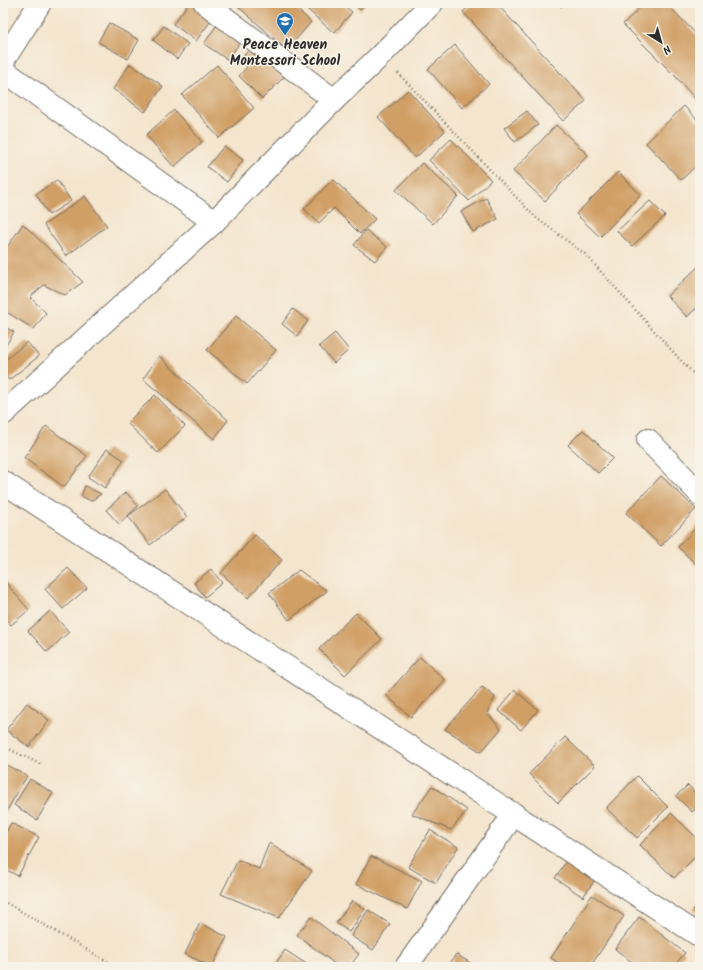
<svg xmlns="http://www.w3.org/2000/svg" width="703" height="970" viewBox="0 0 703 970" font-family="Kalam,sans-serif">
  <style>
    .building { fill: #d09f65 }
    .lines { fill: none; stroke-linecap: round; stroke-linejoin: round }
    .minor-casing { stroke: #716c64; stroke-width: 24 }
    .secondary-casing { stroke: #716c64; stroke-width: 24 }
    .path { stroke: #716c64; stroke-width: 2.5; stroke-dasharray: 1 3; stroke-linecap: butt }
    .minor { stroke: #fff; stroke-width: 22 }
    .secondary { stroke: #fff; stroke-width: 22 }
    .labels { text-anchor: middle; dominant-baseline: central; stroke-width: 3; stroke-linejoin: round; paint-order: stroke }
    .poi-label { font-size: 14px; font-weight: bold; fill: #2b2b2b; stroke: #f7f3e8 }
  </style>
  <rect width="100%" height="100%" fill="#f7f3e8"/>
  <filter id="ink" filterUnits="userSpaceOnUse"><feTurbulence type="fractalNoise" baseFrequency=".025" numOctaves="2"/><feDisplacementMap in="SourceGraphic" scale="8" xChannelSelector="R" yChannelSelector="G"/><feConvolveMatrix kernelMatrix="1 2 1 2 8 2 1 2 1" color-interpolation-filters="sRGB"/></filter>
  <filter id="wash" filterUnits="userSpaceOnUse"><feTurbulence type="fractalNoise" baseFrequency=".012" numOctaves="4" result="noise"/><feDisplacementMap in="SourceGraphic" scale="16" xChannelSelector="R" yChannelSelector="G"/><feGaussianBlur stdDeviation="0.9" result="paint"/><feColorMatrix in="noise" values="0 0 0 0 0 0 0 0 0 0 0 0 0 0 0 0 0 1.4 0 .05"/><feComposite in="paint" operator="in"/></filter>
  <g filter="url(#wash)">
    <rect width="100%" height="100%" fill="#f4e5ce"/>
    <g id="blocks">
      <g class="building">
        <path d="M189,3h5l19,15 -17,23 -23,-17z"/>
        <path d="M234,3h56l21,19 -24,28z"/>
        <path d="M300,3h41l11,9 -18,21z"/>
        <path d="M354,3h13l-7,7z"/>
        <path d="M472,3h24l90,98 -23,20 -100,-109z"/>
        <path d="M557,3h9l-5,4z"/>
        <path d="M645,3h21l34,35v66l-24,-27 -53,-53z"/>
        <path d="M109,23l30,17 -11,19 -30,-17z"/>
        <path d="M218,23l24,16 -14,21 -24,-16z"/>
        <path d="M164,26l24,18 -11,15 -24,-19z"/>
        <path d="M455,45l34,39 -27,24 -34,-39z"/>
        <path d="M253,46l31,31 -22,22 -23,-23 8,-9 -7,-8z"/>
        <path d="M130,64l33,22 -18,26 -32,-23z"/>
        <path d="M217,65l37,43 -35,30 -37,-43z"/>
        <path d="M408,90l37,41 -30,27 -37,-41z"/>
        <path d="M684,106l16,17v39l-19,18 -35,-37z"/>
        <path d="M174,110l28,32 -28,25 -28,-32z"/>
        <path d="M527,111l11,14 -23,17 -11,-14z"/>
        <path d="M556,125l32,30 -43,46 -32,-30z"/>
        <path d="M451,139l40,41 -22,21 -40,-41z"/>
        <path d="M224,146l19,14 -16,22 -20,-15z"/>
        <path d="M422,163l36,33 -25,28 -37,-34z"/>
        <path d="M618,172l23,23 -41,42 -24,-23z"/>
        <path d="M333,179l42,40 -15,15 -26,-26 -15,15 -15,-14z"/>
        <path d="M57,180l14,21 -22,14 -13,-21z"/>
        <path d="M85,196l22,30 -41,30 -22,-31z"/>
        <path d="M486,198l12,21 -25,13 -12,-20z"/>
        <path d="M650,201l15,15 -33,30 -15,-15z"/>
        <path d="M23,224l60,58 -18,13 -21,-10 -14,12 16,16 -12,16 -31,-19v-57z"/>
        <path d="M366,230l21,17 -12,14 -21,-16z"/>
        <path d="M700,265v40l-13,12 -20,-21z"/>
        <path d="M293,309l15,12 -11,15 -15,-12z"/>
        <path d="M236,316l40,34 -29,34 -40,-34z"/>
        <path d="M3,326l11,6 -11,18z"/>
        <path d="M335,333l14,17 -15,13 -15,-17z"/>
        <path d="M27,342l12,14 -30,24 -6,-7v-11z"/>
        <path d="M159,356l69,64 -14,19 -71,-60z"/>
        <path d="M155,395l30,31 -27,27 -31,-30z"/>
        <path d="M46,426l41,30 -23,31 -40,-29z"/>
        <path d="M583,430l30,28 -15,15 -30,-28z"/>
        <path d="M107,449l17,11 -19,28 -17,-11z"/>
        <path d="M661,476l35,33 -35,37 -35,-33z"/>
        <path d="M85,486l16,8 -10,7 -10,-5z"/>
        <path d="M165,489l22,28 -37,28 -22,-29z"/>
        <path d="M126,492l12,14 -19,18 -13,-14z"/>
        <path d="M700,523v45l-22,-21z"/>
        <path d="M255,535l27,25 -34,38 -27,-25z"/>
        <path d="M68,568l19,20 -24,21 -18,-20z"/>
        <path d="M211,569l11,14 -17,14 -11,-14z"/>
        <path d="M299,570l28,21 -38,29 -20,-27z"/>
        <path d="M3,579l26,31 -18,15 -8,-9z"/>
        <path d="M50,611l19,21 -22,20 -19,-21z"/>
        <path d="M356,613l26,26 -37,36 -26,-26z"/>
        <path d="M3,625l4,3 -4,6z"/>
        <path d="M420,657l25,23 -34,37 -25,-22z"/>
        <path d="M482,687l13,10 -8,16 14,16 -20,23 -36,-23z"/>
        <path d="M515,690l23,20 -17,20 -23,-20z"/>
        <path d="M27,703l22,17 -20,27 -23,-17z"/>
        <path d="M565,737l30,29 -37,37 -29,-29z"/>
        <path d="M3,763l24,13 -24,41z"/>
        <path d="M637,776l31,31 -31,31 -31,-30z"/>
        <path d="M30,779l23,14 -16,27 -23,-15z"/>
        <path d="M688,785l12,13v7l-8,7 -16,-16z"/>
        <path d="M432,786l35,24 -16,20 -39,-16z"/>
        <path d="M671,813l29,28v11l-26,26 -34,-33z"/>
        <path d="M11,823l28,14 -21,39 -15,-8v-30z"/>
        <path d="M430,830l28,17 -22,36 -28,-16z"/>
        <path d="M269,843l43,28 -33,47 -58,-24 17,-34 21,9z"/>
        <path d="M371,856l51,25 -15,28 -51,-25z"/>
        <path d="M567,860l28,20 -12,17 -28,-19z"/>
        <path d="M592,895l32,21 -34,51h-25l-14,-9z"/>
        <path d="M700,900v15l-7,-6z"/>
        <path d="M352,901l13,8 -16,23 -13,-9z"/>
        <path d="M368,910l22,14 -17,26 -22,-14z"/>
        <path d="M311,917l48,37 -10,13h-10l-42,-32z"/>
        <path d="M639,917l46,36 -12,14h-35l-23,-18z"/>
        <path d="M200,923l27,14 -15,30 -27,-13z"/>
        <path d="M285,950l26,17h-35l-2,-1z"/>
        <path d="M456,954l21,13h-29z"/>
      </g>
    </g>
  </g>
  <g filter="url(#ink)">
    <use href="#blocks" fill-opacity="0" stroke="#716c64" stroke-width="1"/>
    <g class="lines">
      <defs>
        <g id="minor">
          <path d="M205,3l129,97"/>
          <path d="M3,61l37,-58"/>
          <path d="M3,70l211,152"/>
          <path d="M648,440l52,54"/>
          <path d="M3,482l697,454"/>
          <path d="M406,967l108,-153"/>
        </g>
        <path id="secondary" d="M3,414l211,-192 120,-122 47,-45 51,-52"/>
      </defs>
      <use href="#minor" class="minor-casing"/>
      <use href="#secondary" class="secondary-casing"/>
      <g class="path">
        <path d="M398,73l137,144 50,37 100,111 15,15"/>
        <path d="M3,746l37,18"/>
        <path d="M3,901l114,66"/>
      </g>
      <use href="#minor" class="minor"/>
      <use href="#secondary" class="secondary"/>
    </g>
  </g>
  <defs>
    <symbol id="school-pin" viewBox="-11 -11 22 30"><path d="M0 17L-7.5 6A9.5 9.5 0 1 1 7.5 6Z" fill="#1f6fb2" stroke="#f7f3e8"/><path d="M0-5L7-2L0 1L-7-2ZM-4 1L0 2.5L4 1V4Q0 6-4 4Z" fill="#fff"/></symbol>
  </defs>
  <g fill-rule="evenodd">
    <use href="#school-pin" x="275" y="11" width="20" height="27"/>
  </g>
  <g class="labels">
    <g class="poi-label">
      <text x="285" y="45">Peace Heaven<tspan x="285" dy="16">Montessori School</tspan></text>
    </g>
  </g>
  <rect width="703" height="970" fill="none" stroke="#f7f3e8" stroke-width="16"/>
  <g transform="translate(661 42) rotate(143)" stroke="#f7f3e8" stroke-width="3" paint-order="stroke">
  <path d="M0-3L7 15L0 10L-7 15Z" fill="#2b2b2b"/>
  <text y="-6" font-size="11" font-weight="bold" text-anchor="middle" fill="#2b2b2b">N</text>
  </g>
</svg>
